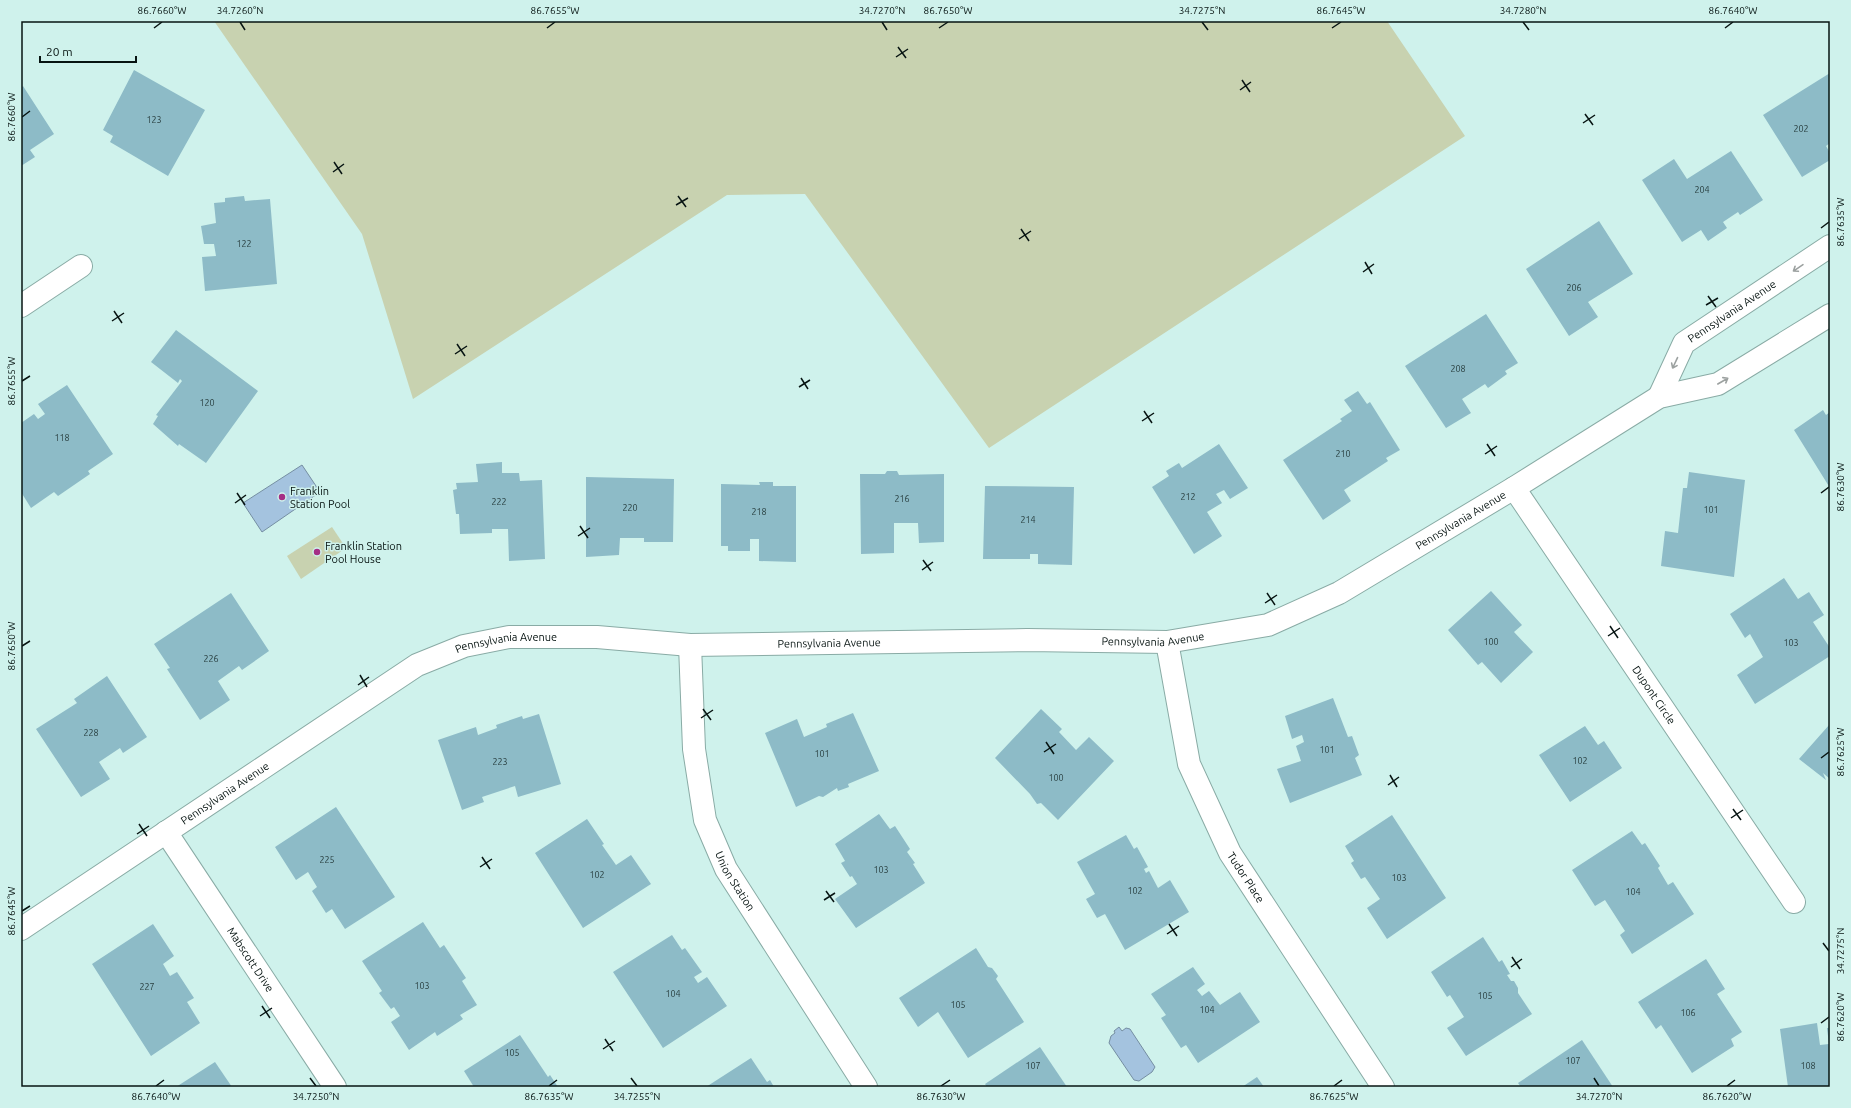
<svg xmlns="http://www.w3.org/2000/svg" width="1851" height="1108" viewBox="0 0 1851 1108" font-family="Ubuntu,sans-serif">
  <style>
    .green { fill: #c8d2b0 }
    .water { fill: #a4c3df; stroke: #758ea2 }
    .building { fill: #8dbbc7 }
    .lines { fill: none; stroke-linecap: round; stroke-linejoin: round }
    .minor-casing { stroke: #89aba5; stroke-width: 24 }
    .minor { stroke: #fff; stroke-width: 22 }
    .oneway { stroke: #9ca1a0 }
    .ticks { fill: none; stroke: #071412; stroke-width: 1.5 }
    .poi-dot { fill: #a52e85; stroke: #cff2ec; stroke-width: 1.5 }
    .labels { text-anchor: middle; dominant-baseline: central; stroke-width: 3; stroke-linejoin: round; paint-order: stroke }
    .number-label { font-size: 9px; fill: #283e3f }
    .street-label { font-size: 11px; fill: #071412; stroke: #cff2ec }
    .poi-label { font-size: 11px; fill: #071412; stroke: #cff2ec; text-anchor: start }
    .neatline { fill: none; stroke: #071412; stroke-width: 1.5 }
    .ticks-label { font-size: 10px; text-anchor: middle; fill: #071412 }
  </style>
  <rect width="100%" height="100%" fill="#cff2ec"/>
  <g class="green">
    <path d="M214,21h1173l78,115 -476,312 -184,-254 -78,1 -314,204 -51,-165z"/>
    <path d="M332,527l14,21 -45,31 -14,-23z"/>
  </g>
  <g class="water">
    <path d="M302,465l18,27 -58,40 -19,-29z"/>
    <path d="M1119,1027l3,4 4,-3 4,1 25,38 -3,5 -13,9 -5,-1 -25,-37 2,-7 4,-3 -1,-2z"/>
  </g>
  <g class="building">
    <path d="M134,70l71,40 -37,66 -58,-34 3,-6 -10,-6z"/>
    <path d="M1830,73v70l-4,3 4,7v7l-28,17 -39,-62z"/>
    <path d="M23,86l31,48 -24,16 5,7 -14,9v-78z"/>
    <path d="M1731,151l32,49 -23,15 -2,-3 -15,10 4,6 -19,13 -7,-11 -19,12 -40,-62 32,-21 13,20z"/>
    <path d="M244,196l1,5 25,-2 7,85 -72,7 -3,-34 14,-1 -2,-12h-10l-3,-18 15,-3 -2,-20 11,-1v-4z"/>
    <path d="M1599,221l34,53 -45,28 10,15 -29,19 -43,-67z"/>
    <path d="M1486,314l32,49 -13,8 2,3 -19,14 -3,-4 -23,15 9,14 -25,15 -41,-62z"/>
    <path d="M176,330l82,61 -52,72 -27,-19 -1,2 -25,-22 5,-8 -2,-1 26,-34 -2,-2 -2,4 -27,-21z"/>
    <path d="M67,385l46,69 -25,17 2,3 -32,22 -4,-4 -23,16 -10,-16v-69l13,-9 4,5 7,-5 -7,-10z"/>
    <path d="M1358,391l9,13 3,-2 30,48 -14,8 2,3 -44,29 7,11 -28,19 -40,-60 59,-39 -2,-2 12,-8 -8,-11z"/>
    <path d="M1823,410l3,5 4,-3v76l-36,-58z"/>
    <path d="M1219,444l29,44 -18,11 -6,-9 -8,4 6,9 -15,9 15,24 -28,18 -42,-67 17,-11 -3,-5 13,-8 3,5z"/>
    <path d="M502,462v11h17l1,8 22,-1 3,79 -36,2 -1,-32h-16v4l-32,1 -1,-20h-3l-3,-24 4,-1 -1,-6 22,-1 -2,-18z"/>
    <path d="M887,471h10l2,4 45,-1v68l-25,1 -1,-20h-24v30l-33,1 -1,-80h25z"/>
    <path d="M1689,472l56,8 -11,97 -73,-11 4,-35 13,2 5,-45h4z"/>
    <path d="M586,477l88,2 -1,63h-29v-4h-24l-1,17 -33,2z"/>
    <path d="M759,482h14v4h23v76l-37,-1v-22h-9v12h-22v-5h-7v-62l39,1z"/>
    <path d="M985,486l89,1 -2,78 -34,-1v-10h-8v5h-47z"/>
    <path d="M1784,578l14,21 11,-7 15,23 -11,7 17,26v8l-75,48 -18,-29 26,-18 -13,-23 -5,4 -15,-24z"/>
    <path d="M1491,591l31,34 -8,7 19,20 -32,31 -19,-21 -4,3 -30,-35z"/>
    <path d="M231,593l38,58 -27,19 -3,-4 -21,15 12,19 -30,20 -33,-51 3,-1 -16,-24z"/>
    <path d="M107,676l40,61 -24,16 -3,-5 -21,14 11,17 -29,18 -45,-68 41,-26 -3,-4z"/>
    <path d="M1333,698l15,39 4,-1 7,19 -4,3 7,17 -72,28 -13,-34 24,-8 -5,-15 8,-4 -2,-7 -10,4 -7,-23z"/>
    <path d="M1041,709l21,20 -3,3 17,18 13,-13 25,24 -56,59 -17,-17 -4,1 -7,-10 -35,-36z"/>
    <path d="M853,713l26,58 -31,13 1,3 -11,4 -1,-3 -14,9 -4,-1 -23,11 -31,-74 32,-14 7,18 23,-10 -1,-3z"/>
    <path d="M539,714l22,70 -43,13 -3,-11 -33,11 2,5 -22,8 -24,-70 38,-13 2,8 19,-7 -1,-3 26,-9 1,3z"/>
    <path d="M1830,724v55l-7,-6 3,7 -27,-21z"/>
    <path d="M1585,726l13,19 6,-4 18,27 -52,34 -31,-47z"/>
    <path d="M336,807l59,90 -50,32 -13,-20 -6,4 -14,-22 5,-4 -9,-15 -12,8 -21,-33z"/>
    <path d="M879,814l11,15 5,-3 15,23 -3,3 8,11 -2,1 12,19 -69,45 -21,-29 22,-15 -5,-8 -2,1 -9,-14 4,-2 -10,-17z"/>
    <path d="M1392,815l54,83 -59,41 -20,-31 13,-9 -15,-22 -4,2 -10,-16 3,-2 -9,-15z"/>
    <path d="M587,819l17,25 -2,1 14,20 15,-10 20,29 -68,44 -48,-75z"/>
    <path d="M1632,831l10,14 3,-2 15,23 -2,2 10,17 5,-3 21,32 -62,40 -12,-19 5,-4 -20,-31 -10,6 -23,-36z"/>
    <path d="M1126,835l8,14 3,-2 11,20 -4,2 2,4 3,-2 9,17 12,-8 19,32 -64,38 -20,-36 -8,4 -11,-19 9,-5 -18,-32z"/>
    <path d="M423,922l17,26 4,-3 22,33 -4,3 15,24 -17,10 3,4 -26,17 -2,-4 -26,18 -18,-28 9,-6 -6,-9 -3,2 -12,-16 3,-2 -20,-30z"/>
    <path d="M153,924l21,32 -11,8 7,12 7,-4 17,26 -7,4 13,21 -49,33 -59,-92z"/>
    <path d="M672,935l10,15 3,-2 17,24 -8,5 4,6 9,-6 20,29 -64,42 -50,-76z"/>
    <path d="M1483,937l16,25 3,-2 8,14 -3,1 4,6h3l4,7v5l14,21 -66,42 -19,-28 17,-11 -14,-22 -3,2 -16,-25z"/>
    <path d="M976,948l12,19 4,1 6,8 -2,3 28,43 -56,36 -30,-46 -20,15 -19,-29z"/>
    <path d="M1706,959l19,30 -8,5 25,38 -11,7 3,7 -42,27 -31,-48 -5,4 -18,-27z"/>
    <path d="M1193,967l12,17 -8,6 5,6 7,-5 11,14 20,-13 20,30 -62,41 -12,-18 -5,3 -20,-30 5,-3 -15,-21z"/>
    <path d="M1817,1023l3,22 9,-1 -2,-16h3v59h-42l-8,-58z"/>
    <path d="M520,1035l28,42 2,-2 8,12h-84l-10,-16z"/>
    <path d="M1582,1040l31,47h-92l-3,-4z"/>
    <path d="M1040,1047l27,40h-80l-2,-3z"/>
    <path d="M751,1058l16,24 3,-2 4,7h-68z"/>
    <path d="M215,1062l17,25h-56z"/>
    <path d="M1257,1077l7,10h-22z"/>
  </g>
  <g class="lines">
    <defs>
      <g id="minor">
        <path d="M21,306l60,-40"/>
        <path id="s1" d="M1659,397l25,-54 146,-97"/>
        <path id="s2" d="M1514,488l280,414"/>
        <path id="s3" d="M1167,642l22,122 41,89 153,234"/>
        <path id="s4" d="M690,645l4,104 11,71 21,49 140,218"/>
        <path id="s5" d="M166,832l169,255"/>
        <path id="s6" d="M21,929l396,-264 47,-19 45,-9h88l93,8 337,-5 140,2 101,-17 71,-32 175,-105 145,-91 59,-13 112,-69"/>
      </g>
    </defs>
    <use href="#minor" class="minor-casing"/>
    <use href="#minor" class="minor"/>
  </g>
  <defs><path id="oneway-shaft" d="M-6 0H5M1.5-3L5.5 0L1.5 3" fill="none" stroke-width="1.6" stroke-linecap="round" stroke-linejoin="round"/></defs>
  <g class="oneway">
    <use href="#oneway-shaft" transform="translate(1798 268) rotate(146)"/>
    <use href="#oneway-shaft" transform="translate(1675 363) rotate(115)"/>
    <use href="#oneway-shaft" transform="translate(1723 381) rotate(-30)"/>
  </g>
  <path class="ticks" d="M240,22l5,8M882,22l5,8M1202,22l6,8M1523,22l6,8M154,28l8,-6M547,28l8,-6M939,28l9,-6M1332,28l9,-6M1725,28l8,-6M898,47l8,11M896,57l12,-8M1242,80l8,12M1240,90l11,-8M1585,114l8,11M22,117l8,-6M1583,123l12,-8M334,162l8,12M333,172l11,-8M678,196l8,11M676,205l12,-7M1821,228l8,-6M1021,229l8,12M1019,239l12,-8M1365,262l7,12M1363,272l11,-8M1708,296l8,11M1706,305l12,-7M114,311l8,12M112,321l12,-8M457,344l8,12M455,354l12,-8M801,378l7,11M22,381l8,-5M799,387l11,-7M1144,411l8,12M1142,421l12,-8M1487,444l8,12M1485,454l12,-8M237,493l8,12M1821,493l8,-6M235,503l11,-8M580,526l8,12M578,536l12,-8M923,560l8,11M922,570l11,-8M1267,593l8,12M1265,603l12,-8M1610,626l8,12M1608,636l12,-8M22,646l8,-5M360,675l7,12M358,685l11,-8M703,709l8,11M701,718l12,-8M1046,742l8,12M1044,752l12,-8M1821,758l8,-6M1390,775l7,12M1388,785l11,-8M1733,809l8,11M1731,818l12,-8M139,824l8,12M137,834l12,-8M482,857l8,12M480,867l12,-8M826,891l8,11M824,900l11,-7M22,911l8,-5M1169,924l8,12M1167,934l12,-8M1823,943l6,8M1512,957l8,12M1511,967l11,-8M262,1006l8,12M260,1016l12,-8M1821,1023l8,-6M605,1039l8,12M603,1049l12,-8M310,1078l6,8M631,1078l6,8M1594,1078l5,8M156,1086l8,-6M549,1086l8,-6M941,1086l9,-6M1334,1086l8,-6M1727,1086l8,-6"/>
  <g class="poi-dot">
    <circle cx="282" cy="497" r="4"/>
    <circle cx="317" cy="552" r="4"/>
  </g>
  <g class="labels">
    <g class="number-label">
      <text x="154" y="120">123</text>
      <text x="1801" y="129">202</text>
      <text x="1702" y="190">204</text>
      <text x="244" y="244">122</text>
      <text x="1574" y="288">206</text>
      <text x="1458" y="369">208</text>
      <text x="207" y="403">120</text>
      <text x="62" y="438">118</text>
      <text x="1343" y="454">210</text>
      <text x="1188" y="497">212</text>
      <text x="902" y="499">216</text>
      <text x="499" y="502">222</text>
      <text x="630" y="508">220</text>
      <text x="1711" y="510">101</text>
      <text x="759" y="512">218</text>
      <text x="1028" y="520">214</text>
      <text x="1491" y="642">100</text>
      <text x="1791" y="643">103</text>
      <text x="211" y="659">226</text>
      <text x="91" y="733">228</text>
      <text x="1327" y="750">101</text>
      <text x="822" y="754">101</text>
      <text x="1580" y="761">102</text>
      <text x="500" y="762">223</text>
      <text x="1056" y="778">100</text>
      <text x="327" y="860">225</text>
      <text x="881" y="870">103</text>
      <text x="597" y="875">102</text>
      <text x="1399" y="878">103</text>
      <text x="1135" y="891">102</text>
      <text x="1633" y="892">104</text>
      <text x="422" y="986">103</text>
      <text x="147" y="987">227</text>
      <text x="673" y="994">104</text>
      <text x="1485" y="996">105</text>
      <text x="958" y="1005">105</text>
      <text x="1207" y="1010">104</text>
      <text x="1688" y="1013">106</text>
      <text x="512" y="1053">105</text>
      <text x="1573" y="1061">107</text>
      <text x="1033" y="1066">107</text>
      <text x="1808" y="1066">108</text>
    </g>
    <g class="street-label">
      <text stroke="none"><textPath href="#s1" startOffset="117">Pennsylvania Avenue</textPath></text>
      <text stroke="none"><textPath href="#s6" startOffset="1553">Pennsylvania Avenue</textPath></text>
      <text stroke="none"><textPath href="#s6" startOffset="1217">Pennsylvania Avenue</textPath></text>
      <text stroke="none"><textPath href="#s6" startOffset="893">Pennsylvania Avenue</textPath></text>
      <text stroke="none"><textPath href="#s6" startOffset="569">Pennsylvania Avenue</textPath></text>
      <text stroke="none"><textPath href="#s2" startOffset="250">Dupont Circle</textPath></text>
      <text stroke="none"><textPath href="#s6" startOffset="245">Pennsylvania Avenue</textPath></text>
      <text stroke="none"><textPath href="#s3" startOffset="251">Tudor Place</textPath></text>
      <text stroke="none"><textPath href="#s4" startOffset="244">Union Station</textPath></text>
      <text stroke="none"><textPath href="#s5" startOffset="153">Mabscott Drive</textPath></text>
    </g>
    <g class="poi-label">
      <text x="290" y="491">Franklin<tspan x="290" dy="13">Station Pool</tspan></text>
      <text x="325" y="546">Franklin Station<tspan x="325" dy="13">Pool House</tspan></text>
    </g>
  </g>
  <rect width="1851" height="1108" fill="none" stroke="#cff2ec" stroke-width="44"/>
  <path d="M40 56v6h96v-6" fill="none" stroke="#071412" stroke-width="2"/>
  <text x="46" y="56" font-size="12" fill="#071412" stroke="#cff2ec" stroke-width="3" paint-order="stroke">20 m</text>
  <rect x="22" y="22" width="1807" height="1064" class="neatline"/>
  <g class="ticks-label">
    <text x="162" y="14">86.7660°W</text>
    <text x="240" y="14">34.7260°N</text>
    <text x="555" y="14">86.7655°W</text>
    <text x="882" y="14">34.7270°N</text>
    <text x="948" y="14">86.7650°W</text>
    <text x="1202" y="14">34.7275°N</text>
    <text x="1341" y="14">86.7645°W</text>
    <text x="1523" y="14">34.7280°N</text>
    <text x="1733" y="14">86.7640°W</text>
    <text transform="translate(11 117) rotate(-90)" y="4">86.7660°W</text>
    <text transform="translate(1840 222) rotate(-90)" y="4">86.7635°W</text>
    <text transform="translate(11 381) rotate(-90)" y="4">86.7655°W</text>
    <text transform="translate(1840 487) rotate(-90)" y="4">86.7630°W</text>
    <text transform="translate(11 646) rotate(-90)" y="4">86.7650°W</text>
    <text transform="translate(1840 752) rotate(-90)" y="4">86.7625°W</text>
    <text transform="translate(11 911) rotate(-90)" y="4">86.7645°W</text>
    <text transform="translate(1840 951) rotate(-90)" y="4">34.7275°N</text>
    <text transform="translate(1840 1017) rotate(-90)" y="4">86.7620°W</text>
    <text x="156" y="1100">86.7640°W</text>
    <text x="316" y="1100">34.7250°N</text>
    <text x="549" y="1100">86.7635°W</text>
    <text x="637" y="1100">34.7255°N</text>
    <text x="941" y="1100">86.7630°W</text>
    <text x="1334" y="1100">86.7625°W</text>
    <text x="1599" y="1100">34.7270°N</text>
    <text x="1727" y="1100">86.7620°W</text>
  </g>
</svg>
